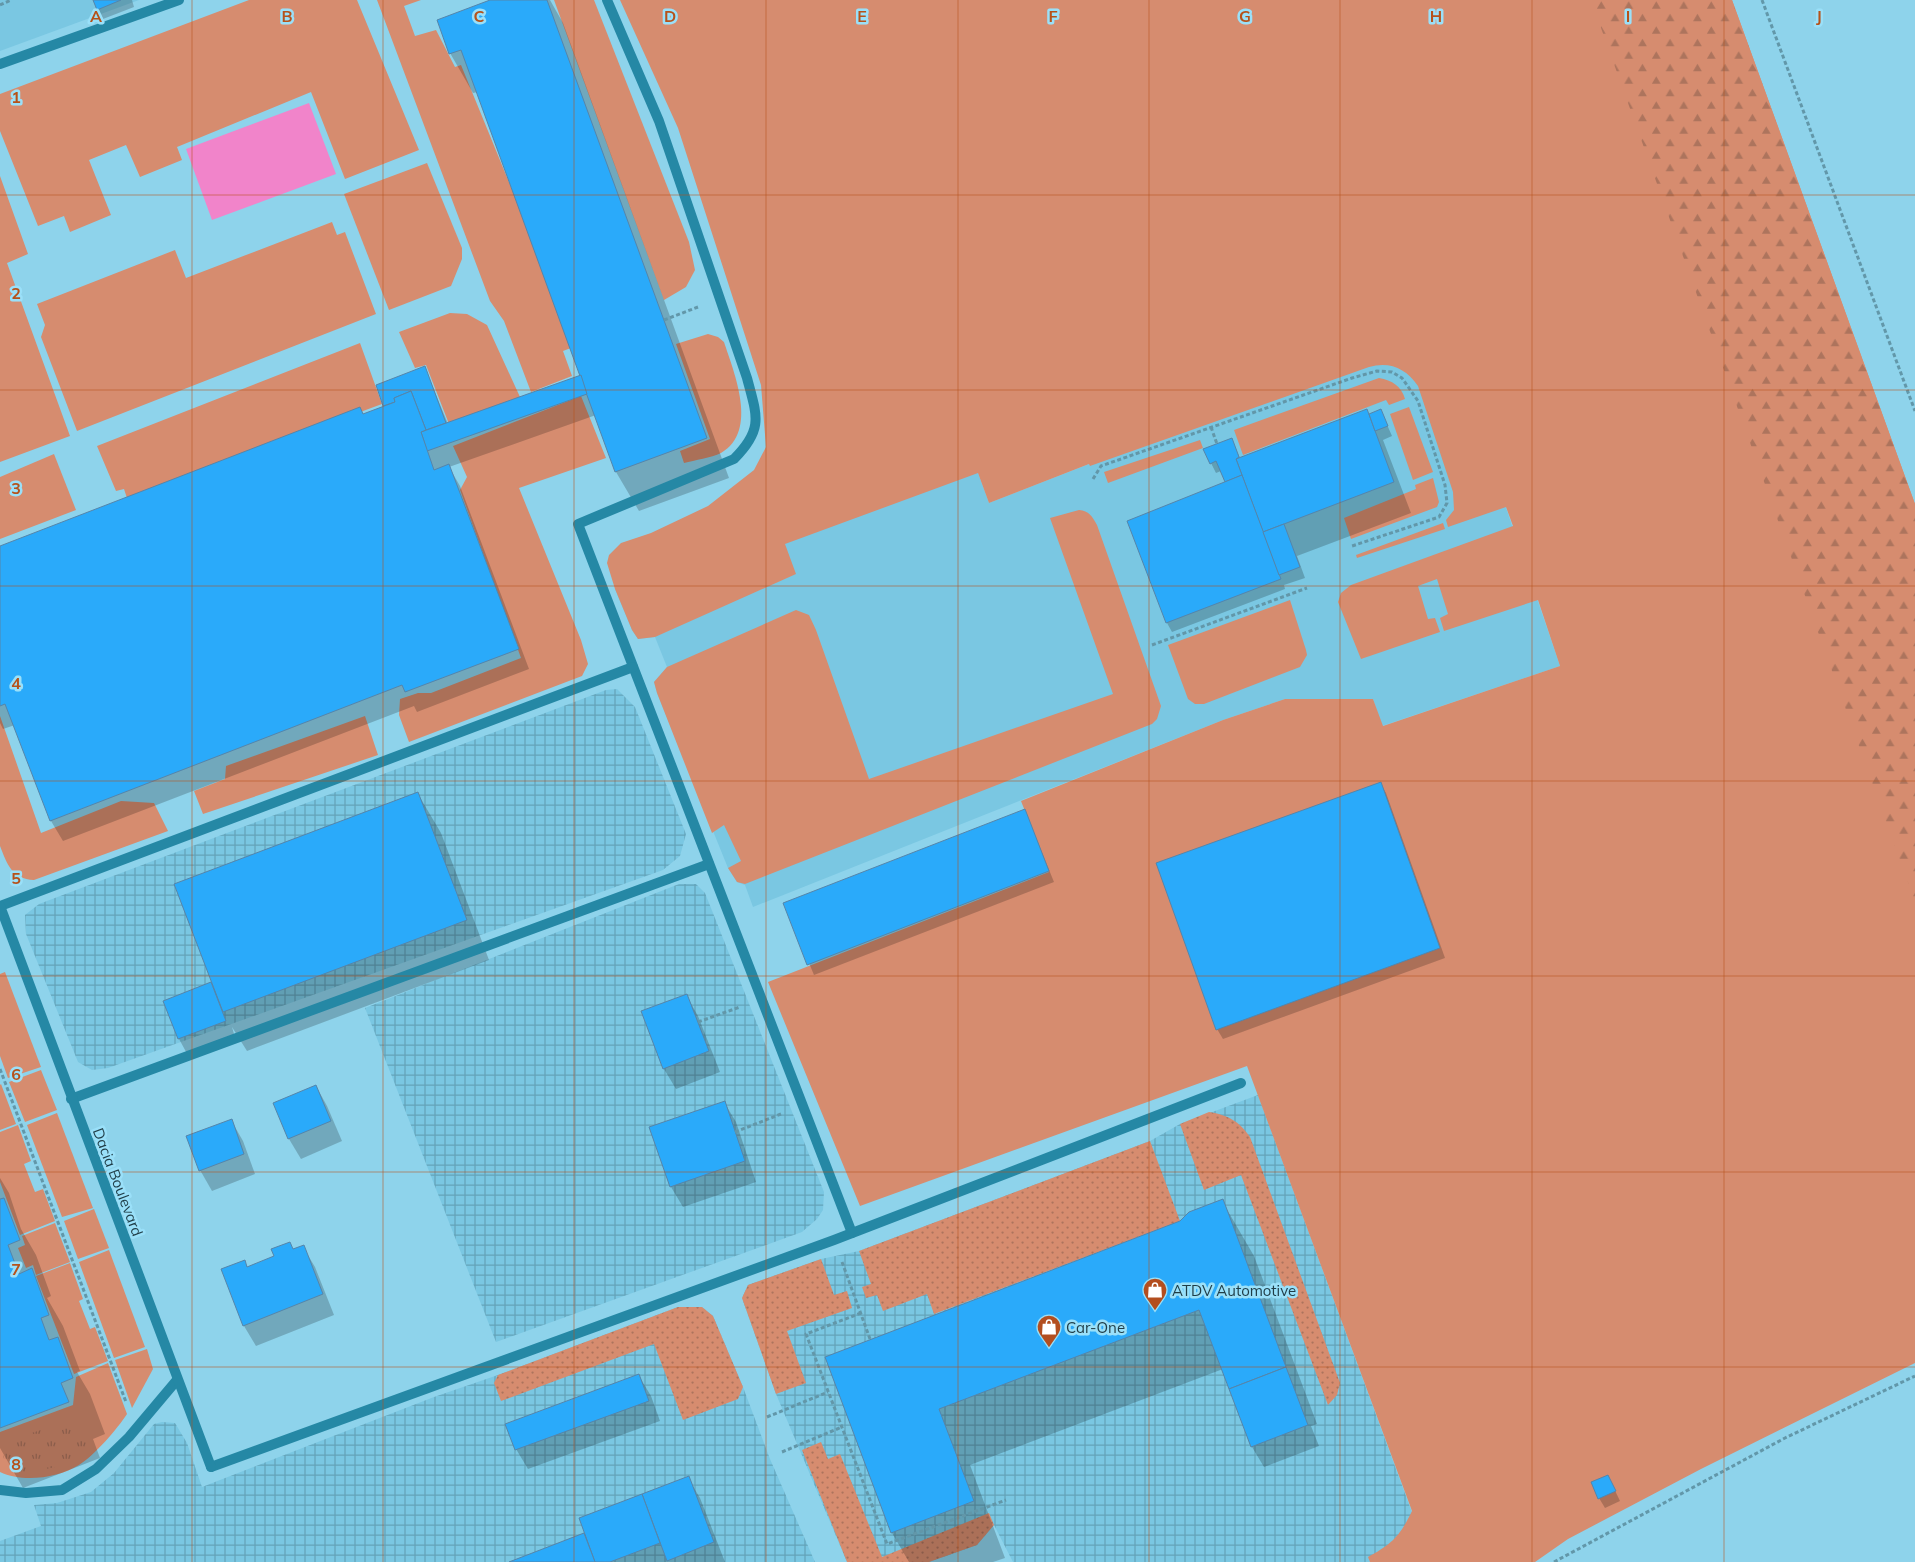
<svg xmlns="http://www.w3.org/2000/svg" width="1915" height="1562" viewBox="0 0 1915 1562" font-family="Mulish,sans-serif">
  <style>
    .built { fill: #7ac7e2 }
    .industrial { fill: url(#industrial-grid) }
    .grass { fill: #d68c6f }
    .forest { fill: url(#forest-firs) }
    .park { fill: url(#park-tufts) }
    .garden { fill: url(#garden-dots) }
    .water { fill: #f184ca }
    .shadow { fill: #0003 }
    .building { fill: #2aaafa; stroke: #5585aa }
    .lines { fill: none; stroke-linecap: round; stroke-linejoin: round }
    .path { stroke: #6297a9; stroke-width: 3; stroke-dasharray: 4 2.5; stroke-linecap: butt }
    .service { stroke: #2588a5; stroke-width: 10 }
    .minor { stroke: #2588a5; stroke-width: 10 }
    .grid { fill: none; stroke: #b6521a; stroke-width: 1; stroke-opacity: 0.55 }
    .labels { text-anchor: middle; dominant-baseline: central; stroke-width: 5; stroke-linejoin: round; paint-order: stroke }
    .street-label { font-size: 15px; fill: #1f3c46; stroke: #9ae0f9 }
    .poi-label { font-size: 15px; fill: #1f3c46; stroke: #9ae0f9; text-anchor: start }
    .grid-label { font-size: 16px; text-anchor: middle; font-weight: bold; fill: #b6521a; stroke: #9ae0f9; stroke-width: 5; stroke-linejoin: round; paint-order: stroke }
  </style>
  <defs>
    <pattern id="industrial-grid" width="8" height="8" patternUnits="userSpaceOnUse" patternTransform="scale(1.25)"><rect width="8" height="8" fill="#7ac7e2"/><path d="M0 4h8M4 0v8" fill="none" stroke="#63a3b9"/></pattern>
    <pattern id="forest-firs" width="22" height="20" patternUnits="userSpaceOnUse" patternTransform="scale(1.25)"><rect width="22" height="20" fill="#d68c6f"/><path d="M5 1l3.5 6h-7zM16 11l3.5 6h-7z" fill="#ad745d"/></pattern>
    <pattern id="park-tufts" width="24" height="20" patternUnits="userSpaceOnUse" patternTransform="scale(1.25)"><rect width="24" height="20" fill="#d68c6f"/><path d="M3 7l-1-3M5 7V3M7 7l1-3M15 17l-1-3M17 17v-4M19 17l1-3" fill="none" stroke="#ad745d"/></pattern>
    <pattern id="garden-dots" width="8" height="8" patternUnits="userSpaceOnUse" patternTransform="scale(1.25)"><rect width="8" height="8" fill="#d68c6f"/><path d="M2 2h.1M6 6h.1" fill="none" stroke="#ad745d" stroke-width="1.8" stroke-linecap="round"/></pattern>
  </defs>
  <rect width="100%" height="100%" fill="#8ed3eb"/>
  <g class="built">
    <path d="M0,0h139l-139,51z"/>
    <path d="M1444,326l116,340 -178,60 -9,-27h-88l-62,21 -470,187 -8,-22 -8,-3 -9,-14 -71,-175 -3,-11 13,-15 -12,-30 -17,2 -6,-9 -17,-41 293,-133 70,17 11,30z"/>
  </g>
  <g class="industrial">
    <path d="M617,689l18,18 51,127 -6,22 -17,14 -555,198 -16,2 -14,-8 -52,-128 -1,-19 14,-11 567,-214z"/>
    <path d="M679,884h17l9,9 119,299 -1,18 -6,9 -15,13 -306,110 -131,-334z"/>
    <path d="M1258,1095l169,458 -21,9h-393l-19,-37 -17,20 -48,17h-82l-71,-168 -34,-96 6,-13 73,-26 38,-8 291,-110 30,-17z"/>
    <path d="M678,1307h24l11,9 30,71 27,72 45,103h-815v-21l41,-15 -7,-21 23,-2 34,-11 23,-19 40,-49 8,-2 13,1 12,20 15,44 232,-90 64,-22z"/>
  </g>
  <g class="grass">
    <path d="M249,0h108l62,150 -74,29 -34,-87 -134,55 5,13 -42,17 -14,-32 -37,15 22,55 -41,17 -6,-16 -26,10 -38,-95v-37z"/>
    <path d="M377,0h44l-17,6 11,30 21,-6 19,37 6,-2 115,281 -13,5 9,25 -41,16 -27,-71 -14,-20z"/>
    <path d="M554,0h40l95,242 6,28 -9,17 -22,13z"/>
    <path d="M620,0h1112l183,504v859l-214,106 -133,70 -33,23h-165l-2,-5c24,-13 32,-21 44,-46l-165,-445 -387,140 -92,-224 281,-110 -28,-71 202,-81 62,-21h88l10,27 177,-60 -22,-66 -94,31 -4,-13 8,-4 -11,-35 -19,7 10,33 7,-1 5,14 -79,27 -23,-57 3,-9 10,-8 162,-59 -7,-19 -58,20 -2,-7 8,-10 -1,-18 -35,-106c-12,-18 -29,-25 -49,-19l-279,99 -1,-2 -100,39 -11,-30 -193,71 11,30 -141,63 -17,2 -6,-9 -17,-41 -8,-26 2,-8 12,-12 30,-10 57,-27 46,-36 12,-23 -5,-62 -83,-257z"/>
    <path d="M427,163l35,85v11l-11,27 -62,24 -45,-116z"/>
    <path d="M0,176l28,78 -21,9 63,173 -70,26z"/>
    <path d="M332,222l5,13 8,-3 31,82 -299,117 -36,-94 4,-12 -8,-21 138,-54 11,28z"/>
    <path d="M450,313l17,1 20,11 33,72 -71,27 -23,-59 -11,3 -16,-36z"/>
    <path d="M708,334l10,3 6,5c10,31 35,89 -3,111 -10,5 -26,7 -37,10l-4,-12 30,-12 -34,-95z"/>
    <path d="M360,343l22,61 -255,94 -3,-9 -8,2 -19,-45z"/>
    <path d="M1379,378c13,2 23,9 26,21l-16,6 -3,-5 -143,55 -9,-25z"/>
    <path d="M581,396l25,62 -87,30 62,152 7,24 -6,12 -173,66 -10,-27 1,-16 18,-6h13l90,-35 -61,-168 7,-13 -14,-31z"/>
    <path d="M1409,407l24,65 -20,8 -23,-66z"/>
    <path d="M1200,440l3,8 -95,35 -4,-11z"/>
    <path d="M54,454l22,56 -76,29v-62z"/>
    <path d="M1433,478l6,24 -2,5 -86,32 -7,-21 72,-29 -1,-4z"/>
    <path d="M1079,510c10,1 13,6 18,15l64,181 -4,13 -5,5 -407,160 -8,-2 -9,-14 13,-7 -17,-36 -12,8 -55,-140 -3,-11 13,-15 129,-57 13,5 7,15 53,149 244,-85 -63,-176z"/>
    <path d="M1443,523l2,6 -88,29 -1,-3z"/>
    <path d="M1290,600l16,50 1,5 -7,12 -96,37h-9l-7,-5 -20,-54z"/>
    <path d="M0,716l41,117 80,-32 33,2 14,28 -134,49c-22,-1 -27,-16 -34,-34z"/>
    <path d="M365,716l13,39 -175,59 -9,-23 31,-12 1,-13z"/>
    <path d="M5,972l36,95 -33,11 -8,-22v-82z"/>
    <path d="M41,1070l16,40 -32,12 -16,-40z"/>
    <path d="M1,1084l15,40 -16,6v-45z"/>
    <path d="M57,1113l36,95 -31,9 -35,-92z"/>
    <path d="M18,1125l13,36 -7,3 11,28 8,-3 12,32 -35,14 -20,-53v-50z"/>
    <path d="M94,1209l15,39 -31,11 -14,-38z"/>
    <path d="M55,1223l15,39 -34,13 -3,-10 -7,3 -8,-20 7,-3 -3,-9z"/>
    <path d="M109,1250l36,97 -31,11 -35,-96z"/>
    <path d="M70,1263l13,36 -4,2 11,28 5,-2 13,34 -34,13 -38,-98z"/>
    <path d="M147,1349l6,20 -21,39 -17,-48z"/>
    <path d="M108,1363l19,51c-9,14 -33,42 -48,51 -21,13 -56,18 -79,7v-40l73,-27 3,-28z"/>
  </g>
  <path class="forest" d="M1591,0h141l183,504v398z"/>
  <path class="park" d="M73,1420l16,6 4,10 -4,14 -20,14 -46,10 -15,-4 -5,-14 6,-16z"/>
  <g class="garden">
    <path d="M1209,1112c19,3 30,9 41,25l90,246 -3,12 -9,10 -87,-230 -37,15 -24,-66z"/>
    <path d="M1150,1141l30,80 -246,93 -7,-20 -44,17 -6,-16 -11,3 -4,-11 9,-3 -12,-33z"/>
    <path d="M821,1259l13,36 13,-4 5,17 -65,23 19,52 -30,11 -34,-96 6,-13z"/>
    <path d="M678,1307h24l11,9 30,71 -5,12 -55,21 -29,-76 -153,57 -7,-18 4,-8z"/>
    <path d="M821,1442l7,17 12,-5 42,103 107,-44 5,12 -17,20 -48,17h-82l-45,-112z"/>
  </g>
  <path class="water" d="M309,103l27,71 -124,46 -26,-71z"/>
  <g class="shadow">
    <path d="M94,0h38l2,7 -31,12z"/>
    <path d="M494,0h56l13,23 166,455 -90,33 -23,-39 -20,-57 -147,52 11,19 69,183 -112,43 -3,-6 -351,135 -12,-20 -36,-96 -12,4 -3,-6v-176l360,-139 4,7 22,-8 39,-39 23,56 133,-48 -103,-284 -5,1 -23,-40z"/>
    <path d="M1381,411l11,25 -9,4 28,73 -114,43 8,22 -21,7 1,4 -113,43 -5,-9 59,-140 -5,-12 -5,2 -5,-10 21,-23 8,18z"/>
    <path d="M1380,783l6,10 59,165 -222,81 -6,-10z"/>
    <path d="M418,794l23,39 48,127 -242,91 -15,-24 4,14 -46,18 -11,-20 35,-49z"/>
    <path d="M1025,811l29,71 -240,93 -30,-72z"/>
    <path d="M686,995l12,21 22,56 -44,17 -12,-20 -21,-57z"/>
    <path d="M316,1086l11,20 15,35 -41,18 -12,-20 -14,-36z"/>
    <path d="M724,1102l12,20 20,60 -73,25 -12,-20 -20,-59z"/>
    <path d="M231,1120l12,21 12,33 -43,17 -12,-21z"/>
    <path d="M0,1178l9,15 12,36 15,26 15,41 -4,2 16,28 17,45 -3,1 13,22 15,40 -12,5 7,19 -77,30 -23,-40z"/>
    <path d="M1222,1201l32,55 63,168 -6,2 8,20 -55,21 -12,-20 -29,-78 -253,96 35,93 -12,4h-84l-17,-29 -66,-176 355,-135z"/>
    <path d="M303,1247l12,20 19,48 -78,31 -12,-20 -22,-56 22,-9 4,7z"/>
    <path d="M639,1376l12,20 9,25 -132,48 -12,-20z"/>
    <path d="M1608,1476l12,25 -15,7 -6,-10z"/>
    <path d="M688,1478l12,20 25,64h-213l74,-28 -6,-15z"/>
  </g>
  <g class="building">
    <path d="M93,0h28l-24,10z"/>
    <path d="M490,0h57l160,438 -92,34 -154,-422 -12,4 -12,-34z"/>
    <path d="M425,366l21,57 -20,7 -15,-39 -17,7 1,4 -12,4 -7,-21z"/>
    <path d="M581,375l6,19 -160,57 -6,-19z"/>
    <path d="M411,391l15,39 -5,2 13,38 15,-6 70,185 -114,43 -3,-7 -352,136 -45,-117 -5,2v-160l360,-139 3,7 32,-12 -1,-4z"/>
    <path d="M1367,409l27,73 -131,50 -27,-73z"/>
    <path d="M1381,409l7,17 -13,5 -6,-17z"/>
    <path d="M1232,438l7,19 -3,2 6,16 -17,7 -9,-21 -6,3 -7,-15z"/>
    <path d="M1242,475l39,104 -115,44 -39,-102z"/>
    <path d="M1284,524l16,43 -21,8 -16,-43z"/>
    <path d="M1381,782l59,166 -224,82 -60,-167z"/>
    <path d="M418,792l49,128 -244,92 -49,-128z"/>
    <path d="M1025,809l24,62 -242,94 -24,-62z"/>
    <path d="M211,982l15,39 -48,18 -15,-38z"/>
    <path d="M687,994l22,57 -46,18 -22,-58z"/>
    <path d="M316,1085l15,36 -43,18 -15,-36z"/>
    <path d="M725,1101l20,60 -75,26 -21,-60z"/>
    <path d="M232,1119l12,35 -45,17 -13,-35z"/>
    <path d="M4,1198l16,42 -12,5 11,29 13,-6 17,47 -8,3 8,22 9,-3 15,41 -12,5 8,19 -69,26v-229z"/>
    <path d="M1223,1199l63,168 -57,22 -30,-79 -260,99 35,92 -83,32 -66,-176 355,-136 9,-9z"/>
    <path d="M290,1242l3,7 11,-4 19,49 -80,32 -22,-57 24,-9 2,7 27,-11 -3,-7z"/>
    <path d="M1286,1367l22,58 -57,22 -22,-58z"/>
    <path d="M639,1374l10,27 -134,49 -10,-26z"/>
    <path d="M1608,1475l8,16 -18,8 -7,-17z"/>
    <path d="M689,1476l25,66 -47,19 -25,-67z"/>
    <path d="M642,1494l18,49 -50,19h-15l-16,-44z"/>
    <path d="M584,1533l11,29h-86z"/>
  </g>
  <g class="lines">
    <g class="path">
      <path d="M1762,0l153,411"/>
      <path d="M0,5l11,-5"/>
      <path d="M664,320l34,-13"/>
      <path d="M1211,427l6,17"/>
      <path d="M1093,479l8,-13 251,-88 25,-7 15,1 10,6 16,23 27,84 2,18 -8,14 -87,29"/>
      <path d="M1152,645l155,-57"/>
      <path d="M698,1022l42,-15"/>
      <path d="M0,1069l126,333"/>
      <path d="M735,1132l46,-18"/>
      <path d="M842,1262l28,77"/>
      <path d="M861,1313l-55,21 81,210 119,-44"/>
      <path d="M767,1417l61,-25"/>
      <path d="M782,1452l60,-25"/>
      <path d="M1554,1562l231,-124 130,-62"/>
    </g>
    <g class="service">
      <path d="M607,0l52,121 88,257c10,38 17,51 -13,81l-156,65 274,709"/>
      <path d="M0,64l179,-64"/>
      <path d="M0,906l633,-239"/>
      <path d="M71,1099l638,-235"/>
      <path d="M211,1467l623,-227 407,-157"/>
      <path d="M0,1490l26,3 36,-3 34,-21 33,-32 48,-57"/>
    </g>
    <path class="minor" d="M0,906l211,561"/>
  </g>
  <path class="grid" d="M192,0v1562M383,0v1562M574,0v1562M766,0v1562M958,0v1562M1149,0v1562M1340,0v1562M1532,0v1562M1724,0v1562M0,195h1915M0,390h1915M0,586h1915M0,781h1915M0,976h1915M0,1172h1915M0,1367h1915"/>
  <defs>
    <symbol id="shop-pin" viewBox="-11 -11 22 30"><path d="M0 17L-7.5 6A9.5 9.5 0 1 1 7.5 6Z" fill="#b34e1f" stroke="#9ae0f9"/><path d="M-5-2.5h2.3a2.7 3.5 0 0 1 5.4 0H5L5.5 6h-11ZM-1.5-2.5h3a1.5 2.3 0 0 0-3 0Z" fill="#fff"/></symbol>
  </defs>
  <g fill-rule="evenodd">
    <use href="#shop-pin" x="1141" y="1276" width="28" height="38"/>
    <use href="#shop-pin" x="1035" y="1313" width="28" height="38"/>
  </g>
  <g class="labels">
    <g class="street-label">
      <text transform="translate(118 1182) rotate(69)">Dacia Boulevard</text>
    </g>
    <g class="poi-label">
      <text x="1172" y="1290">ATDV Automotive</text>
      <text x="1066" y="1327">Car-One</text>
    </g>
  </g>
  <g class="grid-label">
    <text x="96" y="22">A</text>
    <text x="287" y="22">B</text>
    <text x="479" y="22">C</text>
    <text x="670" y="22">D</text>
    <text x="862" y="22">E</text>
    <text x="1053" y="22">F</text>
    <text x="1245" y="22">G</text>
    <text x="1436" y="22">H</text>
    <text x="1628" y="22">I</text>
    <text x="1819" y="22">J</text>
    <text x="16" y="103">1</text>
    <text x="16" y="299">2</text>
    <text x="16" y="494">3</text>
    <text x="16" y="689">4</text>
    <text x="16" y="884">5</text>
    <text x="16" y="1080">6</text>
    <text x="16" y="1275">7</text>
    <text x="16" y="1470">8</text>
  </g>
</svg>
